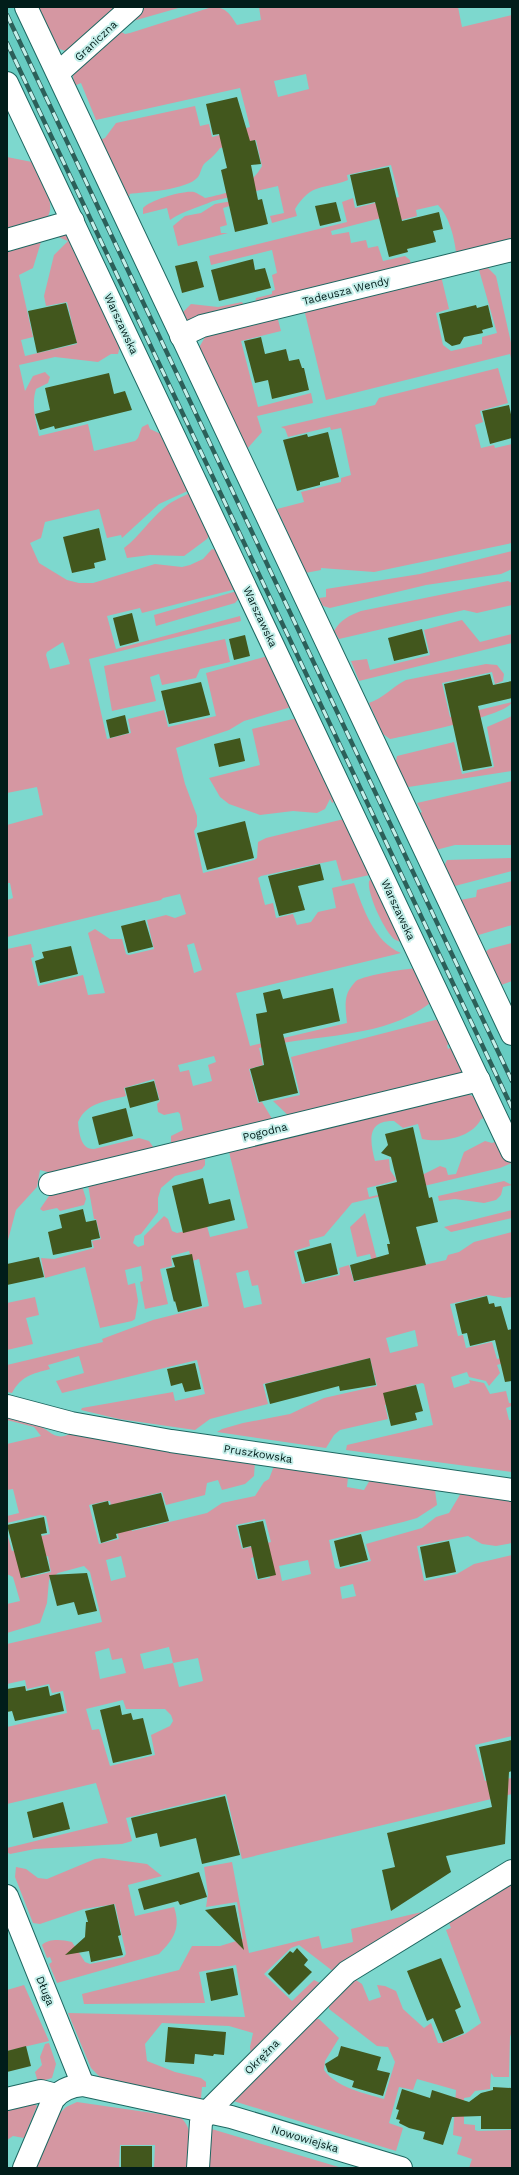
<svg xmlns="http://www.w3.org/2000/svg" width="519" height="2175" viewBox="0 0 519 2175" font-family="'Work Sans',sans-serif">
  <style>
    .built { fill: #67ccc2 }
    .green { fill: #d597a2; fill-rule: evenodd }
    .building { fill: #42571d }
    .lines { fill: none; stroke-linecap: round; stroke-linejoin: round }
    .minor-casing { stroke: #1e6761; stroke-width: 24 }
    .minor { stroke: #fff; stroke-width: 22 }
    .rail-casing { stroke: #2c5f59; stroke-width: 4.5 }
    .rail { stroke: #c5efea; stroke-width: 3; stroke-dasharray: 9; stroke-linecap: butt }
    .labels { text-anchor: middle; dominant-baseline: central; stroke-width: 4; stroke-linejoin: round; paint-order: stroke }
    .street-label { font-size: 11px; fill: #011d1a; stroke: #c5efea }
  </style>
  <rect width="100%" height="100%" fill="#7dd8ce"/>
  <path class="built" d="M7,7h12l493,1042v89l-505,-1067z"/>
  <g class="green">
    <path d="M34,7h87l-52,45 -13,-4z"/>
    <path d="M143,7h39l-49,14z"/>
    <path d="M212,7c14,0 18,7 25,18l24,-5 -2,-13h199l4,20 50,-12v223l-10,3v2l-60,15v-2l14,-4c-2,-16 -7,-36 -18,-47l-22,5 1,6 -27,7 -9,-5 -50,13 1,4 17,-3 2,11 15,-3 2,8 10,-2 5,15 22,-5 5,4 1,6 -156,39 1,-7 16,-4v-3l3,-1 -3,-15 5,-2 -5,-23 -61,15 -2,-9 138,-34 -5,-20 11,-4 2,10 44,-11 -8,-32 -44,10 1,5c-25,10 -36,2 -53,29l2,7 -25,7 -2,-7 14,-3 -6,-27 -65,15c-16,7 -28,9 -43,19l-3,-12 -24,6v-6c7,-8 41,-18 51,-16 3,1 8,4 11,6 23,-5 45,-10 57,-32l-6,-26 -36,8c-5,7 -9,10 -15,15 -4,4 -4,10 -7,14 -11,13 -53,15 -69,17l1,2 -7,2 -27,-57 9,-3 11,-15 79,-17 5,20 9,-2 3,13 38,-10 -10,-39 -144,32 -15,-37 -7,3 -1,-12 43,-45 9,5 5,-1zM306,74l3,15 -31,8 -4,-16z"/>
    <path d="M7,157l25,5c7,13 30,48 11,59 -10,6 -25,7 -36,10z"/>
    <path d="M232,201l1,4 -10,3 4,17 -7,2 1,6h7l-50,13 -5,-20 12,-10 16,-3 14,-9z"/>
    <path d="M65,232l6,3 49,111 -2,8h-7l-13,8 -43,-5 -36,8 6,26 8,-15 12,-4 5,5 -2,6 -12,6c-5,16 0,32 3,47l49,-12 6,27 41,-10 3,-3 4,-11 6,-3 2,5 13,6 29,54 -33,15 -37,34 -1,-3 -14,3 -8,-29 -54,13 -4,16 -11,5 9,20 28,17 12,3h14l62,-19 27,3 8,-2 13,-6 9,-10 5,1 19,39 -94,24 -2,-5 -33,8 9,33 124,-33 1,5 -152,38 18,80 24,-6 -3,-14 36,-9 4,17 48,-11 -10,-43 62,-17 23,51 -47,14 -15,9 -53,18 9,36 12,32v10l-3,5 9,42 51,-13 3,-2 1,-16 8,-4 82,-20 26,56 -32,7 -6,-21 -75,16 -3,2 7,27 8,-2 3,15 17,-4 4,11 14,-3 7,-10 18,-4 -4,-20 22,-5c9,25 20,59 47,70l-165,40 14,53 97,-23c-1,-10 -3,-22 1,-31 2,-4 5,-8 8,-11 9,-6 54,-13 63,-13l15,32c-48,40 -117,33 -175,48l4,17 -14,4 9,34 4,-1 12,20 -96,23 -7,-2v-7l12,-6 -3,-16 -2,-2 -14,3 -6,-3 -1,-8 3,-3 -6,-22 -30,9 2,8c-19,5 -39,6 -48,26 1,11 3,28 16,27l45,-11 10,3 7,10 -97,24 -19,-5 -3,17 -21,23 -9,34v-295l24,-5 3,13 -3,1 7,28 45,-11 5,20 17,-2 -17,-60 7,-4 15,10h12l4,15 3,1 25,-6 -7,-29 19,-5 9,3 11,-4 -6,-20 -17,4 -2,2 -154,37v-37l6,-2 -3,-15h-3v-58l36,-10 -6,-28 -30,6v-546l26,-7 8,2 -8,26 -14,7 14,62 -12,3 4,16 52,-12 -10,-42 -21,4 -2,-10 10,-41 14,-14 -10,-4v-4zM63,642l7,22 -20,5 -4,-14 1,-3zM194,943l8,27 -8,3 -7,-28zM214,1056l2,6 -8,3 4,16 -19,5 -4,-16 -9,2 -2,-7z"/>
    <path d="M488,268l8,8 16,71v16l-2,-9 -184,46 -21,-87 -8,1v-3l54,-10 90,-25 8,33 -13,4 7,32 8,6 31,-7v-7l15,-4 -18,-63z"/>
    <path d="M242,302l3,5 -61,15 -3,-8 10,-10 27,3z"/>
    <path d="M277,316l4,15 -40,10 17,66 53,-14 2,10 -56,13 5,16 -15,17 -5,2 -3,-8 3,-5 -6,-13 -7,-1 -33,-71 9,-16 4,-2z"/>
    <path d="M498,368l10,35 -28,8 3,11 -8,3 6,23 13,-3 1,3 17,-4v99l-138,29 -53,-4v2l-21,4 -16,-35 4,-6 -11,-24 27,-7 -3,-10 40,-10v-4l10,-3 -10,-47 -10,2 -1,-3 -42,10 -3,-8 -4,-2 94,-22 4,-7z"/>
    <path d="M190,493l22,38 -5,8 -23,17 -34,-1 -23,3 -3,-10c16,-12 26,-29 41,-41 7,-6 17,-10 25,-14z"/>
    <path d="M512,551v18l-11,5 -75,11 -96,23 -7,-2 -4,-8 7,-1v-8l94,-15z"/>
    <path d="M508,581l4,2v22l-35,8 -13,-3 -125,29 -5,-8c7,-12 15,-15 27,-20z"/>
    <path d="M237,591l3,6 -5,6 -79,23 -2,-11z"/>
    <path d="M462,620l18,22 32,-8v9l-153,38 -8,-20 16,-2 3,11 60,-15 -6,-25z"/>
    <path d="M225,639l5,23 -30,7 -4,9 -34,7 -3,-11 -9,3 6,24 -44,10 -8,-45z"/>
    <path d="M486,664l11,1 7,9 -1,7 -8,3 -3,-12 -50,11 8,34 62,-15c-5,14 -104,33 -122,37l-7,-5 -14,-31c15,-5 23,-16 37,-23z"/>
    <path d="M512,716v55l-110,17 -12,-24 6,-3 1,-5 57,-14 8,32 32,-7 -7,-40z"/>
    <path d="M297,718l42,81 -7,4 -2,-4 -5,10 -8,4 -24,-2 -33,4 -31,-11 -9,-7 -11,-19 51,-13 -8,-36z"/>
    <path d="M512,781v64h-57l-23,6 -17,-35 7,-4 -5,-9z"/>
    <path d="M512,858v13l-61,16 -8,-19 4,-8z"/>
    <path d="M374,877l29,66c-4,-2 -9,-3 -11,-6 -9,-10 -25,-43 -23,-56z"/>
    <path d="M512,881v44l-40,12 -17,-36 21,-4 1,-7z"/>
    <path d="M512,943v38l-16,6 -15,-31 8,-7z"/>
    <path d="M443,1018l11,24 -7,3 1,4 7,-4 9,27 -3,4 -169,43 -19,-18 27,-6 -9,-38z"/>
    <path d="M467,1094l8,3 14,19 -8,3c-9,19 -40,24 -59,20l-4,-15 -15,4 -9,-7c-28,-1 -24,21 -19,40l14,-2 1,11 6,9 -2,2 -27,7 2,9 18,-4 14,-12 23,-7 16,-8 6,2 2,7 8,-1 8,-22 21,-11 7,2 8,-3 12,23 -12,5 -148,35 -28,33 -15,4 1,6 -16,5 8,33 38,-9 -1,-7 10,-3 5,17 22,-6 -6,-22 -13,3 -7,-30 15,-14 16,62 65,-15 2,-5 11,-3 15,-10 38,-10v65l-8,1 -16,-3 -38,9 8,32 5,-1 3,13 26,-6 5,17 8,-2 1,5 -9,3 3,8 -11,13 -3,-5 -17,-4 -2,-5 -16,5 3,11 16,-5 -1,-3 15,3 6,11 16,-3 3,12h3v3l-6,2 3,12h3v52l-166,-22 1,-5 86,-20 -9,-41 -2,-1 -16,4 3,12 -24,6 3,14 -48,11 -6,5 -8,13 -109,-16 5,-3 21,-6 47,-9 34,-16 53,-12 -7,-28 -107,26 5,20 -58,15 -15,11 -76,-11 -38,-9 1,-2 91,-16 2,9 30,-7 -8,-34 -135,33 -6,-12 28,-8 -5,-17 -31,9 2,4c-18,5 -29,7 -38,24l-5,-1v-27l96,-23 -1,-3 51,-19 56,-14 -10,-47 -7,2 -3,-10 -18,5 1,10 -12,3 8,35 -23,5 -5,-27 3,-1 -2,-15 -16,4 3,15 7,-2 3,18 -3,18 -3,2 -32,7 -15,-61 -40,11 -4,-20 13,1 40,-11 -2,-7 9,-2 -5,-20h-2l-6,-34 112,-28 5,2v6l-3,4 -27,7 -14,12 -3,10v14l-17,22 -6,2 -2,7 5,4 6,-2v-9l20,-20 4,3 4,12 5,2 30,-7 3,11 38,-9 -20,-80zM248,1270l4,16 6,-1 4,19 -18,4 -8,-35zM415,1330l3,16 -28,7 -4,-15z"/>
    <path d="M504,1181l8,4 -9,2 -2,8 -5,5 -12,3 -29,-4 -16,2 -1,-5z"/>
    <path d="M82,1186l4,13 -2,6 -24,6 -3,-3 -14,3 -3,-2 9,-13z"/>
    <path d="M512,1210v8l-61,14 -7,-5z"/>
    <path d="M35,1297l4,18 -13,3 7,26 -26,6v-47z"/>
    <path d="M7,1416c10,3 22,5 31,9 13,6 17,17 34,8l183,29 -1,14 -9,8 -23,6 -4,-10 -11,3 -2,12 -39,10 -4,-13 -37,9 7,30 75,-18 15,-10 33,-7 9,-14 5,-3 5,-13 74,11 -1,10 17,3 6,-10 65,10 2,15 -20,13 -14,4 -74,18 6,28 4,1 32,-8 -5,-17 56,-16 14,-11 13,-4 12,-20 51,7v43l-16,3 -14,-2 -14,-8 -51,10 7,35 33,-7 17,-10 38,-9v181l-37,9 10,36 27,-3v16l-270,65 -16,-65 -100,24 6,23 -10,3 -87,5 -25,5 -3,-2v-4l101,-25 -12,-40 -89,21v-77l60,-14 -4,-22 -11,2 -3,-9 -22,5 -2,-9 -18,4v-40l95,-22 -12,-50 -6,-6 -26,7 -9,7 -2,23 -7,20 -33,10v-29l13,-3 -7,-24 -6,-3v-41l5,18 22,-5 -1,-8 17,-4 -4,-18 -6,-1 -33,8v-7l12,-3 -6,-24 -6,1v-46l34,-8 -7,-9 -27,-7zM106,1501h4l9,38 -20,5 -10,-39zM265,1519l6,23 -29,7 -6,-24zM266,1554l4,24 -13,2 -6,-22zM48,1556l3,16 -26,6 -4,-15zM121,1556l5,21 -15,4 -5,-21zM308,1560l3,14 -29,7 -3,-15zM353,1584l3,12 -14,3 -2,-12zM169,1647l4,16 -29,6 -4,-15zM109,1648l3,12 10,-2 4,15 -26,6 -5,-27zM198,1658l5,23 -24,6 -6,-24zM123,1700l3,9h39l6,6 2,6 -3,5 -19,9 4,20 -45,11 -11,-37 -7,1 -6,-21z"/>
    <path d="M103,1858l44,6 15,12 -34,9 7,31 39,-9c7,21 0,32 -15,47l-102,29 -8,-19 3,-2 -2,-5 -3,1 -5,-13c8,-7 20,-5 30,-3l13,20 5,2 34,-7 2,-3 -11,-50 -31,5 -44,15 -7,-1 -18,-46 1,-10 10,2 12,9 9,1 48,-20z"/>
    <path d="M232,1862l17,91 70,-17 3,13 31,-7 -2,-13 83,-20 -100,63 -35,-27 -8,3 -27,26 28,27 22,-21 8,4 -71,72 -1,-9 3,-14 -24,-7 -67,-3 -17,21 2,17 28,11 26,6 5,4v5h-4l-1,11 -4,2 -94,-20 -12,-12 -23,-55 177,4 -9,-52 -37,7 6,31 -121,1 -2,-10 97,-24 13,-24h28l23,-7 -6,-37 -31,5 2,-13 -4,-27z"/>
    <path d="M512,1884v147l-2,6 -1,40h-15l-3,-4 -1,16 -15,2 -5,6 -6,1v26l11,1v5l3,1 34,-1v38h-43l3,-9 -15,-5 5,-17 -9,-2 3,-45 -39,-11 -4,11 -14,-3 -10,36 14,5 -7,23 -166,-51 82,-81h7l20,19 -14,23 -1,9c13,18 40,23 60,29l11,-37 -7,-15 -11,-1 -48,-37v-7l24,-24 9,6 7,17 12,-4 -4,-12 8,1 11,5 7,18 21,19 7,-5 7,20h4l23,-9 16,-11 -35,-93 5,-2 -3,-8z"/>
    <path d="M24,1985l25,56 -42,10v-61z"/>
    <path d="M49,2043l7,21 -4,14 -14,4 -3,-10 7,-7 -2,-8 5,-13z"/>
    <path d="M32,2101l5,5 -13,32 -11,-2 -6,4v-32z"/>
    <path d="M77,2102l103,15c15,12 10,34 10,51h-36l1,-23h-35l-1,23h-84l23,-53 8,-8z"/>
    <path d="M211,2129l4,1 127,38h-135z"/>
  </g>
  <g class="building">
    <path d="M237,97l13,44 5,-1 6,24 -10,1 7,35 4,-1 6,25 -33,8 -14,-62 6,-2 -8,-34 -6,1 -7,-31z"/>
    <path d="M389,167l13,54 37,-9 4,17 -10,2 3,11 -29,7 1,3 -19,5 -14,-55 -18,4 -7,-31z"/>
    <path d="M336,202l5,19 -21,5 -5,-20z"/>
    <path d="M253,259l2,11 10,-2 6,20 -52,13 -8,-31z"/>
    <path d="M197,261l7,26 -22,6 -7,-27z"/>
    <path d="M66,303l11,40 -40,10 -9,-42z"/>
    <path d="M476,305l1,3 11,-3 5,22 -11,3 1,3 -19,4 -4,7 -8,2 -7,-5 -6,-27z"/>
    <path d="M261,337l4,17 21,-5 3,12 10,-2 3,9h2l5,22 -37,9 -4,-19 -13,3 -11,-42z"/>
    <path d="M109,373l5,21 11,-3 7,19 -77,19 -1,-3 -14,4 -5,-16 15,-4 -5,-22z"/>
    <path d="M509,405l3,14v19l-22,6 -8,-33z"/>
    <path d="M328,432l11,45 -19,5v3l-23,6 -14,-51 24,-6 1,3z"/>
    <path d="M99,528l7,32 -12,3 1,5 -23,5 -9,-36z"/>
    <path d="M132,613l7,28 -19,5 -7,-28z"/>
    <path d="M422,629l6,24 -34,8 -6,-23z"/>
    <path d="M245,635l5,21 -16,4 -5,-21z"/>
    <path d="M490,674l3,11 19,-4v17l-34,8 14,60 -29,5 -19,-87z"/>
    <path d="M201,682l9,33 -41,9 -8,-33z"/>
    <path d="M125,715l4,18 -19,5 -4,-18z"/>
    <path d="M240,738l5,23 -26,6 -5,-23z"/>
    <path d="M245,821l9,37 -47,12 -10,-37z"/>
    <path d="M320,864l4,16 -26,6 7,24 -26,6 -11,-40z"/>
    <path d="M145,920l8,27 -25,6 -7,-27z"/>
    <path d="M71,946l7,28 -38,9 -5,-22 9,-3 -2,-6z"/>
    <path d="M333,988l7,33 -57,13 15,59 -39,9 -9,-33 14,-4 -8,-51 11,-2 -4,-19 17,-4 3,10z"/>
    <path d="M154,1081l5,19 -29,8 -5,-20z"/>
    <path d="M126,1108l7,28 -34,9 -7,-28z"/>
    <path d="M413,1127l16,71 3,-1 6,25 -22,5 10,38 -72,16 -4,-16 39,-11 -2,-10h3l-14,-57 21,-5 -6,-25 -10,-4 7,-8 -3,-11z"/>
    <path d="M203,1178l6,26 21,-5 5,21 -52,13 -11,-47z"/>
    <path d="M83,1209l3,13 10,-2 4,18 -9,2 1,7 -39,8 -5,-23 14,-4 -3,-13z"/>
    <path d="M331,1243l7,31 -33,8 -8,-30z"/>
    <path d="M192,1254l10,52 -24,6 -3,-11 -1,1 -8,-33 9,-2 -3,-9z"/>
    <path d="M39,1257l5,20 -37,8v-21z"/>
    <path d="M487,1296l2,8 5,-1 1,4 6,-1 7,24 4,-1v52l-7,1 -10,-42 -25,6 -3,-13 -5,1 -7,-30z"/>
    <path d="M370,1358l6,27 -36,6 -1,-5 -69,18 -5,-20z"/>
    <path d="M195,1363l6,26 -16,3 -3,-9 -11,3 -4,-17z"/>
    <path d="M416,1385l7,26 -8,2 2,7 -26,6 -8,-33z"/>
    <path d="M161,1493l8,28 -53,13 1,4 -16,5 -9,-38 16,-4 1,4z"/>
    <path d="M44,1517l3,16 -6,1 9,37 -29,7 -14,-53z"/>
    <path d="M263,1521l13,54 -18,4 -7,-33 -8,2 -5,-22z"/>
    <path d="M361,1534l7,26 -28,7 -6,-26z"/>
    <path d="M449,1541l7,31 -30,6 -6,-31z"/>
    <path d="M87,1573l10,38 -19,4 -4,-13 -17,4 -8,-31z"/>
    <path d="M25,1686l1,5 22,-5 2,10 10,-3 4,18 -49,10 -3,-10 -5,1v-23z"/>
    <path d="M120,1705l2,10 9,-2 2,7 10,-2 9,36 -39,9 -13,-53z"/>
    <path d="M512,1740v31l-3,1 -4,72 -59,12 5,16 -60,39 -9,-41 13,-3 -8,-34 105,-26 -13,-60z"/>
    <path d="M225,1796l15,59 -38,9 -6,-26 -36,9 -3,-14 -21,5 -5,-20z"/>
    <path d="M63,1802l7,27 -37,9 -6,-26z"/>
    <path d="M199,1872l8,25 -27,8 -2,-4 -34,9 -6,-21z"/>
    <path d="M114,1904l7,31 -3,1 5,19 -32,7 -2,-11 -24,4 20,-18 1,-15h2l-3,-11z"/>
    <path d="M235,1905l9,45 -39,-40z"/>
    <path d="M297,1948l11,12 -4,5 8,7 -23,23 -21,-21 22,-23 3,2z"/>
    <path d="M441,1958l20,49 -6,3 9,23 -21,9 -10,-24 -6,3 -20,-50z"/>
    <path d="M233,1968l5,27 -27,6 -5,-28z"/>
    <path d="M168,2027l58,5 -2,23 -10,-1 -1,2 -18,-2 -1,10 -29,-2z"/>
    <path d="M26,2046l5,20 -24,6v-21z"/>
    <path d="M341,2046l40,11 -4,13 13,3 -7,23 -31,-9 2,-6 -26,-9 -3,-8 13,-8z"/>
    <path d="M493,2087l19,1v41h-31v-13l-29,1 -9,28 -20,-6 2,-7 -16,-4 -10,-5 1,-3 -4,-1 3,-9 -3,-1 6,-20 28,9 2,-8 37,12 12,-9 12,-3z"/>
    <rect x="121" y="2146" width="31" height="22"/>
  </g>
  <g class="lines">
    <defs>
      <g id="minor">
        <path d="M26,7l486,1027"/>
        <path d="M58,73l74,-66"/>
        <path d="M7,83l505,1068"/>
        <path d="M7,240l66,-19"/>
        <path d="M181,336l21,-10 310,-76"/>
        <path d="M50,1184l429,-104"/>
        <path d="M7,1406l64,17 100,18 341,49"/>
        <path d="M7,1896l76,189"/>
        <path d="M7,2099l34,-8 15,4"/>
        <path d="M24,2168l29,-68c7,-10 17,-14 30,-15l148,32 170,51"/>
        <path d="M198,2168l3,-46 7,-11 139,-139 165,-101"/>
      </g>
    </defs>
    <use href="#minor" class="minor-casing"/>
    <use href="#minor" class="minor"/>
    <defs>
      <g id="rail">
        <path d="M7,15l505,1066"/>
        <path d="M7,43l505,1065"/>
      </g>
    </defs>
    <use href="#rail" class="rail-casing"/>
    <use href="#rail" class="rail"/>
  </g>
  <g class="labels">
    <g class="street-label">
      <text transform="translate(96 41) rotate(-43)">Graniczna</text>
      <text transform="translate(346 291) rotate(-14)">Tadeusza Wendy</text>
      <text transform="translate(121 324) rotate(65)">Warszawska</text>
      <text transform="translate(260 617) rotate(65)">Warszawska</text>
      <text transform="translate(398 910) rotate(65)">Warszawska</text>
      <text transform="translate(265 1132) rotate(-14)">Pogodna</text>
      <text transform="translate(258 1454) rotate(9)">Pruszkowska</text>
      <text transform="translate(45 1991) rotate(68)">Długa</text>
      <text transform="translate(262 2057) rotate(-45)">Okrężna</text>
      <text transform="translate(305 2139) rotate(17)">Nowowiejska</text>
    </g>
  </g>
  <rect width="519" height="2175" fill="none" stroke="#011d1a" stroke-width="16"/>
</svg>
